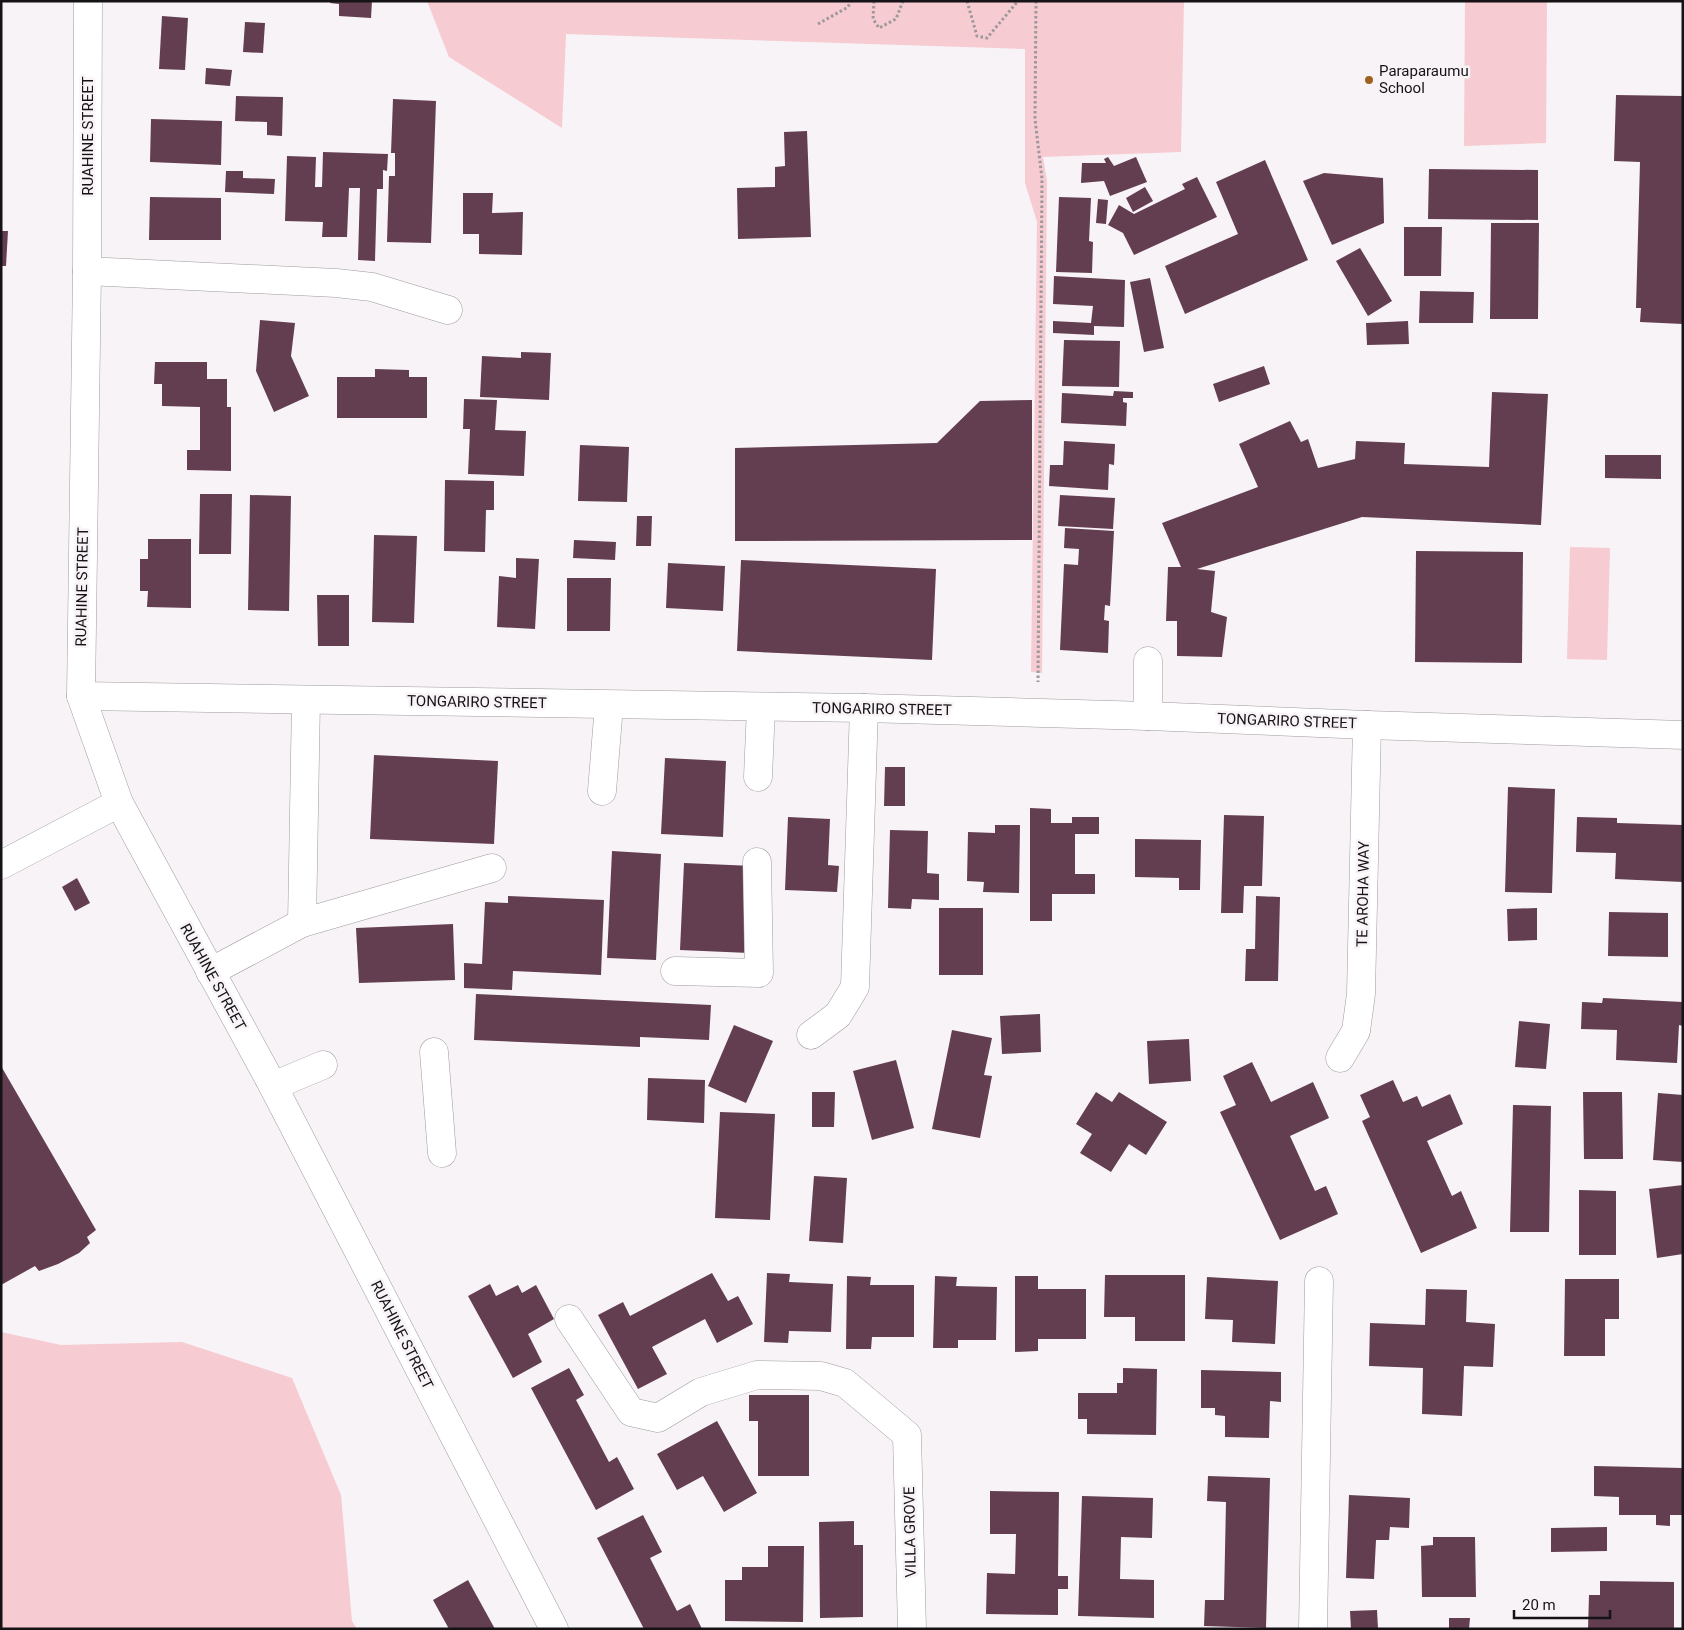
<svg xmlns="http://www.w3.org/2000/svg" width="1684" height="1630" viewBox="0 0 1684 1630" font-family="Roboto,sans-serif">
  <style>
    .green { fill: #f6cbd1 }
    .building { fill: #633e50 }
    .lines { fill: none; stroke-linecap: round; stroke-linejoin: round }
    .minor-casing { stroke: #9f9b9f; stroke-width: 29 }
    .path { stroke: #9c989b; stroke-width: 3; stroke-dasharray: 2.5 2.5; stroke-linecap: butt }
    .minor { stroke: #fff; stroke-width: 28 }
    .poi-dot { fill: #9d6223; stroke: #f8f3f7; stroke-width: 2 }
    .labels { text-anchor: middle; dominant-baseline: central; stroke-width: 5; stroke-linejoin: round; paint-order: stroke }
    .poi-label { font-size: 15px; fill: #151315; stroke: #f8f3f7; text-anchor: start }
    .street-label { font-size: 15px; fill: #151315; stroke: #f8f3f7 }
  </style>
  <rect width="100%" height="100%" fill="#f8f3f7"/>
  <g class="green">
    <path d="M427,1h757l-3,151 -138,5 4,24 -5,492 -11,-1 6,-450 -12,-39v-134l-459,-15 -4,94 -113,-71z"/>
    <path d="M1465,1h82l-1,142 -82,3z"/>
    <path d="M1570,547l40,1 -3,112 -40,-1z"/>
    <path d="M1,1332l60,13 121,-3 110,36 49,117 11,126 5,8h-356z"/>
  </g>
  <g class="building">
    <path d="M331,1h41l-1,17 -32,-2v-12l-9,-1z"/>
    <path d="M162,16l26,2 -3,52 -26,-1z"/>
    <path d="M245,22l20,1 -2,30 -20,-1z"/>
    <path d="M206,68l26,2 -2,16 -25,-2z"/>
    <path d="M1616,95l67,1v228l-43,-2 1,-14h-5l4,-146 -26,-1z"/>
    <path d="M236,96l47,1 -1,39 -15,-1v-13l-32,-1z"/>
    <path d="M393,99l43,2 -5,142 -44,-1 2,-66h6v-23h-4z"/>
    <path d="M151,119l71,2 -1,44 -71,-3z"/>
    <path d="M807,131l4,106 -73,2 -1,-51 38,-1v-20l10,-1 -1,-34z"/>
    <path d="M323,152l65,2 -1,17 -4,-1v19h-6l-2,72 -17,-1 2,-72h-11l-2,49h-25l1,-15 -38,-1 2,-65 29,1 -1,30h7z"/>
    <path d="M1108,157l6,9 22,-9 11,25 -37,14 -6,-15 -23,2 1,-20h24l-2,-4z"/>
    <path d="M1265,160l43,100 -123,54 -20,-48 73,-32 -22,-52z"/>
    <path d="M1429,169l109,1v50l-110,-1z"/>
    <path d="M226,171h17v7l32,1 -1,15 -49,-2z"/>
    <path d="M1324,173l59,5 1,45 -52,22 -29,-64z"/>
    <path d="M1197,177l20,40 -83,38 -11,-22 -15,-8 11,-20 15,9 51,-25 -3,-5z"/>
    <path d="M1145,187l8,14 -20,11 -7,-14z"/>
    <path d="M463,193h30l-1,20 31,-1 -1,43 -43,-1v-20h-16z"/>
    <path d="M150,197l71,1v42h-72z"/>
    <path d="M1059,197l32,1 -2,43 4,1 -1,31 -36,-1z"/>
    <path d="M1098,199l10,1 -2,24 -10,-1z"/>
    <path d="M1491,223h48l-1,96h-48z"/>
    <path d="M1404,227h38l-1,49h-37z"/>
    <path d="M1,231h7l-2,35h-5z"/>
    <path d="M1360,248l32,53 -24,15 -32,-55z"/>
    <path d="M1054,276l71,4 -1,47 -30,-1v9l-41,-2v-12l38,2 2,-17 -40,-2z"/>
    <path d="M1150,278l14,70 -20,4 -14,-70z"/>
    <path d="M1420,291l54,1 -1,31h-54z"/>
    <path d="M260,320l35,3 -4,33 18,40 -35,16 -18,-41z"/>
    <path d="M1408,321l1,23 -42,1 -1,-22z"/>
    <path d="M1064,340l56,1 -1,46 -57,-1z"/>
    <path d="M521,352l30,1 -2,47 -69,-3 2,-41 39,2z"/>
    <path d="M155,362h52v17h20v28h4v64l-44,-1v-20h13v-43l-38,-1v-22h-8z"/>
    <path d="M1264,366l6,18 -51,18 -6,-18z"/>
    <path d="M375,369l34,1v7h18v41h-90v-41h38z"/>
    <path d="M1114,391l19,1v6h-10v4l4,1 -1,23 -65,-3 1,-30 51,3z"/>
    <path d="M1492,392l56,2 -7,131 -179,-8 -165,52 18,2 -4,41 16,5 -5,40 -45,-1v-35h-11l2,-54h13l-19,-44 96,-36 -19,-43 51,-23 11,21 7,-3 10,29 37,-9 1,-18 49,2 -1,21 85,3z"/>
    <path d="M464,399l33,1 -2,30 31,1 -2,45 -56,-2 2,-45h-7z"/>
    <path d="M1032,400v140l-297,1v-93l202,-5 43,-42z"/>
    <path d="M1064,441l51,3 -1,21 -5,-1 -1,26 -59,-4 1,-21h13z"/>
    <path d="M580,445l49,2 -2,55 -49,-1z"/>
    <path d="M1605,455h56v24l-56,-1z"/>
    <path d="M445,480l49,1v29h-8l-1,42 -41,-1z"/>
    <path d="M200,494h32l-1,60h-32z"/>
    <path d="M250,495l41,1 -2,115 -41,-1z"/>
    <path d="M1060,495l55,3 -2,31 -55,-3z"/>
    <path d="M637,516h15l-1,30h-15z"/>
    <path d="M1065,528l49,3 -4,75 -5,-1 -1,15 5,1 -1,32 -48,-3 4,-86 14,1 1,-16 -15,-1z"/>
    <path d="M374,535l43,1 -3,87 -42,-1z"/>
    <path d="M148,539h43v69l-44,-1 1,-16h-8v-32h8z"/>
    <path d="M574,540l42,2 -1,18 -42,-2z"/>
    <path d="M1416,551l107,1 -1,111 -107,-1z"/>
    <path d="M516,558l23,1 -4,70 -38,-2 2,-51 17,2z"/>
    <path d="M741,560l195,9 -4,91 -195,-9z"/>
    <path d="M668,563l57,3 -2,45 -57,-3z"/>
    <path d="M567,578h44l-1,53h-43z"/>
    <path d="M317,595h32v51h-31z"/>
    <path d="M374,755l124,6 -4,83 -124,-5z"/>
    <path d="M665,758l61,3 -3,76 -62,-3z"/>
    <path d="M885,767h20v39h-21z"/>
    <path d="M1508,787l47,2 -3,104 -47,-1z"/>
    <path d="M1030,808l21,1v14h21v-6h27v17h-24v40h20v20h-43v27h-22z"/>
    <path d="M1224,815l40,1 -2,70h-18l-1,27h-22z"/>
    <path d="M788,817l42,2 -2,46 11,1 -2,26 -52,-2z"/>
    <path d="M1577,817l40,1v5l66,2v57l-68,-3 1,-26 -40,-1z"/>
    <path d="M995,825h25l-1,68 -36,-1 1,-10 -17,-1 1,-49 27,1z"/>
    <path d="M890,830l38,1 -1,42 12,1v26l-27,-1 -1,10 -23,-1z"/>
    <path d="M1135,839l66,1 -1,50h-21v-12l-44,-1z"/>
    <path d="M612,851l49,3 -5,106 -49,-2z"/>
    <path d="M684,863l69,3 -4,87 -69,-3z"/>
    <path d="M77,878l13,25 -15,8 -13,-24z"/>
    <path d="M508,896l96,4 -3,75 -88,-4 -1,19 -48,-2v-25l18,1 3,-62 23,1z"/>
    <path d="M1256,896l24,1 -2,84h-33l1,-32h9z"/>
    <rect x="939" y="908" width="44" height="67"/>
    <path d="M1537,908v32l-29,1 -1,-32z"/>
    <path d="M1609,912l59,1v44l-60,-1z"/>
    <path d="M453,924l2,56 -96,3 -3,-55z"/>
    <path d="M476,994l235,11 -2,35 -69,-3v10l-166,-7z"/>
    <path d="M1603,998l80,4v24l-4,-1 -2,38 -61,-3 1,-30 -36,-1 1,-27 20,1z"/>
    <path d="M1040,1014l1,38 -39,2 -2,-38z"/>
    <path d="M1519,1021l31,3 -4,45 -31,-2z"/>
    <path d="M734,1025l39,16 -27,62 -38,-17z"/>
    <path d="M952,1030l40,8 -8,37 8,1 -12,62 -48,-9z"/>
    <path d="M1189,1039l2,42 -42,3 -2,-43z"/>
    <path d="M896,1060l18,68 -42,12 -19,-69z"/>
    <path d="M1252,1062l19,40 42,-20 16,36 -39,18 25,55 11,-5 12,28 -58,26 -60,-128 16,-7 -13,-29z"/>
    <path d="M1,1066l95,164 -9,7 3,6 -11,10 -21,11 -19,7 -4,-5 -34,19z"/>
    <path d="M648,1078l57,2 -1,43 -57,-3z"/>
    <path d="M1393,1080l10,22 14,-6 5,11 28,-13 13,30 -36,17 25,55 9,-5 16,37 -56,25 -59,-132 8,-4 -10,-22z"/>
    <path d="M812,1092h23l-1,35h-22z"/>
    <path d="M1096,1092l16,10 7,-10 48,30 -21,33 -17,-11 -18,28 -31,-19 12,-19 -16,-10z"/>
    <path d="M1583,1092h39l1,67h-39z"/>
    <path d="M1658,1093l25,2v67l-30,-2z"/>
    <path d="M1513,1105l38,1 -2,126h-39z"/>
    <path d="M720,1112l55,2 -5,106 -55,-2z"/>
    <path d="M814,1176l33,2 -4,65 -34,-2z"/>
    <path d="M1683,1185v69l-26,4 -8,-69z"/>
    <path d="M1579,1190l37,1v64h-37z"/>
    <path d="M712,1273l16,28 10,-5 15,28 -36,19 -12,-24 -53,28 15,27 -29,15 -40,-74 25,-13 7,14z"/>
    <path d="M767,1273l23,1 -1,8 44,2 -2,48 -42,-1 -1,12 -24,-1z"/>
    <path d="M1105,1275h80v66h-50v-24h-31z"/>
    <path d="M847,1276l24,1 -1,8h44v52h-42l-1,12h-25z"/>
    <path d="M935,1276l22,1 -1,9 41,1 -1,53h-38v8h-25z"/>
    <path d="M1015,1276h23v13h48v50h-48v12l-23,1z"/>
    <path d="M1207,1277l71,4 -3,63 -43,-2 1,-22 -28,-1z"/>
    <path d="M1565,1279h54v40h-14v37h-41z"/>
    <path d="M490,1284l6,12 22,-11 4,8 14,-8 18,34 -26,15 14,28 -29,16 -45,-82z"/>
    <path d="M1426,1289l41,1 -1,32 29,2 -2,43 -29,-1 -2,50 -40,-2 1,-46 -54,-2 1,-43 55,2z"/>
    <path d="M569,1368l15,27 -8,5 33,62 8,-5 17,32 -38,21 -65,-122z"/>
    <path d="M1123,1368l34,1 -1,66 -69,-1v-15h-9v-26h39v-10h6z"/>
    <path d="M1201,1370l80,2v30l-11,-1 -1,37 -44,-1v-21l-10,-1v-7h-14z"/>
    <path d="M749,1395h60v81h-51v-55h-9z"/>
    <path d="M717,1421l40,72 -33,19 -21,-36 -26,14 -20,-36z"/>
    <path d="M1594,1466l89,2v47h-13v11l-14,-1v-10h-37v-18l-25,-1z"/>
    <path d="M1208,1476l62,2 -4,150 -62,-2 1,-26h19l2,-98 -19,-1z"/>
    <path d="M990,1491l69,1 -1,84h10v13h-10v26l-72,-1 1,-41 28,1 1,-40h-26z"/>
    <path d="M1349,1495l61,3 -1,30 -19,-1 -1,13h-13l-2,39 -28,-1z"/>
    <path d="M1082,1496l71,2 -1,40 -31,-1 -1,42 34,1v38l-76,-2z"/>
    <path d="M643,1515l19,37 -12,6 27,53 13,-7 12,25h-58l-47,-91z"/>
    <path d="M854,1521v24h9v72l-43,1 -1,-96z"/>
    <path d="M1607,1527v24l-56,1v-24z"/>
    <path d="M1433,1537h42l1,60h-54l-1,-51 12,-1z"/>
    <path d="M768,1546h36l-1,76 -78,-1v-41h17v-13h26z"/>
    <path d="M468,1580l27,49h-46l-16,-29z"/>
    <path d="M1600,1581l74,1v47h-86l1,-34h11z"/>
    <path d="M1377,1610l1,19h-27l-1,-18z"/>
    <path d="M1449,1618h21l-1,11h-20z"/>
  </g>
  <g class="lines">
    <defs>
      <g id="minor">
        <path d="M88,1l-1,270 -6,425 38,107 154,283 281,543"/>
        <path d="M87,271l249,12 36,4 76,23"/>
        <path d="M81,696l783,12 284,8 219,9 316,10"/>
        <path d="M306,700l-4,223 190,-55"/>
        <path d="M1148,716v-55"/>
        <path d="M758,777l3,-70"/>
        <path d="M602,791l7,-86"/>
        <path d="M1,865l118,-62"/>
        <path d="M675,971l84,2 -2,-111"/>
        <path d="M210,972l92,-49"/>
        <path d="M811,1035l27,-20 17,-28 9,-279"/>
        <path d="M434,1052l8,101"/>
        <path d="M1340,1058l16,-27 5,-37 6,-269"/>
        <path d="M273,1086l50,-21"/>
        <path d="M569,1319l62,93 27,6 43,-26 56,-17 64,1 24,7 62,52 5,194"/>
        <path d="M1313,1629l6,-348"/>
      </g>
    </defs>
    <use href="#minor" class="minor-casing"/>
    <g class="path">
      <path d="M874,1l-1,18 6,9 17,-9 7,-18"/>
      <path d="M967,1l10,35 10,2 31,-37"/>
      <path d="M1036,1l-1,118 7,60 -4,503"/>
      <path d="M818,24l30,-17 3,-6"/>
    </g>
    <use href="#minor" class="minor"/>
  </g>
  <circle class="poi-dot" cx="1369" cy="80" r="5"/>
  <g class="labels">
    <g class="poi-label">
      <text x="1379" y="71">Paraparaumu<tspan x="1379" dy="17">School</tspan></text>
    </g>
    <g class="street-label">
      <text transform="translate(88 136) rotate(-90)">RUAHINE STREET</text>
      <text transform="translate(82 587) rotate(-89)">RUAHINE STREET</text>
      <text transform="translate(477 702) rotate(1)">TONGARIRO STREET</text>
      <text transform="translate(882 709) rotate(1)">TONGARIRO STREET</text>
      <text transform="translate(1287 721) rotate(2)">TONGARIRO STREET</text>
      <text transform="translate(1363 894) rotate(-89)">TE AROHA WAY</text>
      <text transform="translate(213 977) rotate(61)">RUAHINE STREET</text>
      <text transform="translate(402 1335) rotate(63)">RUAHINE STREET</text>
      <text transform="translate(910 1532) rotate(-91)">VILLA GROVE</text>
    </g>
  </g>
  <rect width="1684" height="1630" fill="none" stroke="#151315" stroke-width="5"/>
  <path d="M1514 1610v8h96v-8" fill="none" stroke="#151315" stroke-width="2.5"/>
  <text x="1522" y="1610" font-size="15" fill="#151315" stroke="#f8f3f7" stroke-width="4" paint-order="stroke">20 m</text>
</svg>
